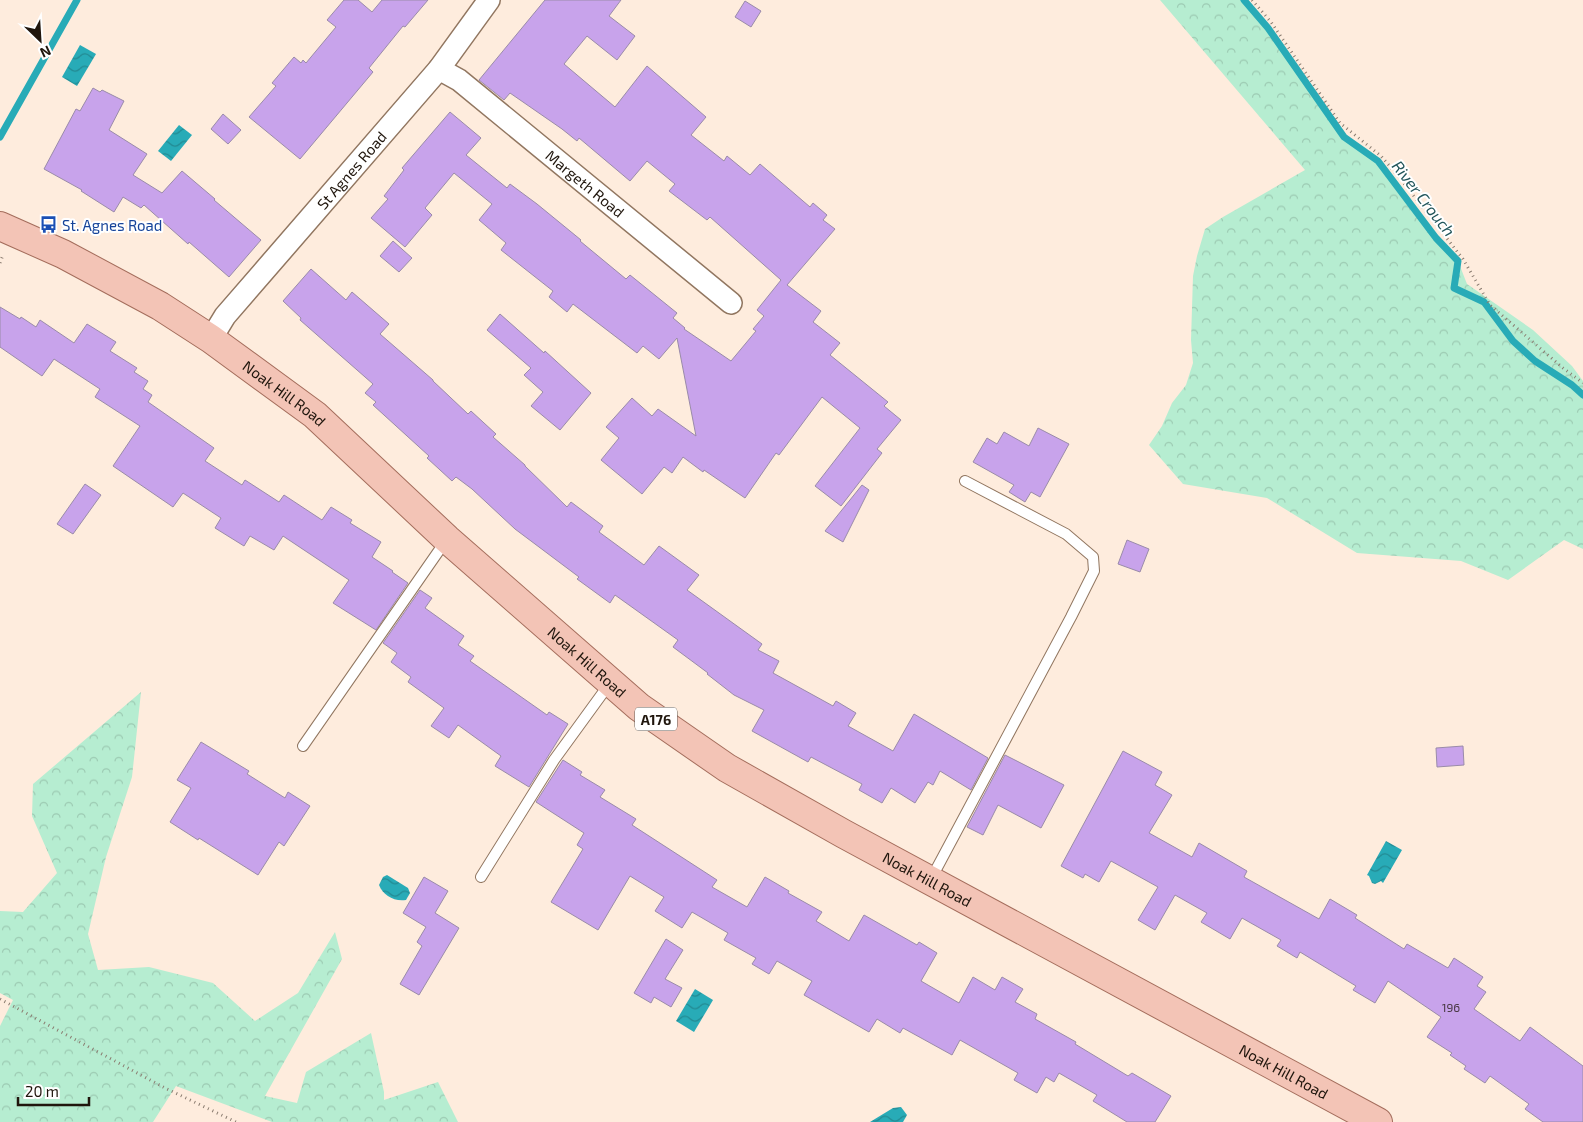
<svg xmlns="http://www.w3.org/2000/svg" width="1583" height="1122" viewBox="0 0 1583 1122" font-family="'Exo 2',sans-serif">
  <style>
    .forest { fill: url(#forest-crowns) }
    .water { fill: url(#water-waves) }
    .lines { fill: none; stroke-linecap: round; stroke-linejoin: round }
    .stream { stroke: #28abb7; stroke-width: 7 }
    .building { fill: #c8a3eb; stroke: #9a8ba9 }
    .lane-casing { stroke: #917660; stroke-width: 12 }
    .street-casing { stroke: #917660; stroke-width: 24 }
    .primary-casing { stroke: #a46d5c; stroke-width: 30 }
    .path { stroke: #8a7c70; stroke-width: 3; stroke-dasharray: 1 4; stroke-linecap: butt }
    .lane { stroke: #fff; stroke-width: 10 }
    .street { stroke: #fff; stroke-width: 21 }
    .primary { stroke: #f3c4b6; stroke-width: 28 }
    .labels { text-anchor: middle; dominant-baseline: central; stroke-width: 4; stroke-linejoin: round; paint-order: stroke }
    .number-label { font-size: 12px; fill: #4a3944 }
    .shield { fill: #fff; stroke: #635c56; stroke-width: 1 }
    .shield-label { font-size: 14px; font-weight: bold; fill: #20160d }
    .street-label { font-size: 15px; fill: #20160d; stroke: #fff }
    .transit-label { font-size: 15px; fill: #164399; stroke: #fff; text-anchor: start }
    .water-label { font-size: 16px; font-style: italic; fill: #22565b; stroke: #fff }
  </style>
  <defs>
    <pattern id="forest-crowns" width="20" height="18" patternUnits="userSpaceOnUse" patternTransform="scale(1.25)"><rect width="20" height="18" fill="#b6edd1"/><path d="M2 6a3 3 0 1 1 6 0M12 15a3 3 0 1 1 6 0" fill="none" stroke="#9ccab2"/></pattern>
    <pattern id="water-waves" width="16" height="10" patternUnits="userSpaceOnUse" patternTransform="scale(1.25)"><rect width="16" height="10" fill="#28abb7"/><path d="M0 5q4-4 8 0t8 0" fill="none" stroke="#228a93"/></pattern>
  </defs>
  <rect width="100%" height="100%" fill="#feecdd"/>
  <g class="forest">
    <path d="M1160,0h84l24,28 76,109 34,24 58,76 22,24 9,23 66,46 39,36 11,15v168l-19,-9 -56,40 -47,-19 -104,-8 -90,-55 -84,-14 -34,-39 13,-19 10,-23 14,-18 7,-22 -2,-23 2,-64 4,-20 8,-27 18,-12 82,-47z"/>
    <path d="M141,692l-9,85 -26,80 -18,77 10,36 51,-3 64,16 42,38 43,-28 37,-61 7,27 -77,137 32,7 9,-31 65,-39 13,59v8l54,-18 20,40h-186l-96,-36 -23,36h-153v-96l13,-26 -13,-7v-82l23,1 34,-39 -25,-57 1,-32z"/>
  </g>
  <g class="water">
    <path d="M80,45l16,9 -19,32 -15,-9z"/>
    <path d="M179,125l13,10 -21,26 -13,-10z"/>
    <path d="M1386,841l16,9 -19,33 -2,-2 -6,3 -3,-1 -3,-7 -2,-1z"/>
    <path d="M387,875l21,13 2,5 -4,7c-12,2 -23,-5 -27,-15l4,-8z"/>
    <path d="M695,989l18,11 -19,32 -18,-11z"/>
    <path d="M901,1107l6,8 -4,7h-33l23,-14z"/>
  </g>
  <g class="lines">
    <g class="stream">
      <path d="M1244,0l24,28 76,109 34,24 58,77 22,23 -4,27 30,14 29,39 22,20 37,24 11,10"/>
      <path d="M0,137l77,-137"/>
    </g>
  </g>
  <g class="building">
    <path d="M344,0h14l14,12 10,-12h46l-23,27 -2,-1 -34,42 4,4 -73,87 -51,-42 27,-31 -4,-3 22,-26 7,6 2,-3 3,3 30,-36 -9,-7z"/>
    <path d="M545,0h76l-12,16 26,20 -18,24 -30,-24 -23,28 51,43 32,-41 59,51 -15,18 33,26 3,-5 23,19 10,-11 50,43 3,-4 14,12 -4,5 12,9 -48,56 34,26 -8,11 27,21 -10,12 58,47 -4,4 17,14 -24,29 5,4 -41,53 -26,-20 45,-58 -38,-31 -43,58 -3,-2 -31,45 -41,-28 -1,2 -20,-15 -11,16 -8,-6 -22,27 -41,-34 18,-22 -13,-11 26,-29 20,18 6,-7 38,27 -19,-98 -18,21 -16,-13 -6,7 -64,-49 -6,8 -18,-15 4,-6 -52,-41 5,-7 -27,-23 13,-16 -38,-31 -29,35 7,7 -27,32 -34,-29 17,-19 -4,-3 20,-26 -2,-2 48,-56 31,26 -15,17 41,33 3,-4 27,20 44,36 -1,1 46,38 4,-4 47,38 -4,5 12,10 -1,1 47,32 25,-30 -3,-2 11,-13 -7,-6 24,-30 -71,-63 -3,3 -38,-29 6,-7 -28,-23 -17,20 -51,-43 -2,3 -15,-12 -52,-36 -6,7 -25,-20z"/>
    <path d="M745,1l16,10 -10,16 -16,-10z"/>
    <path d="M93,88l7,4 2,-2 22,11 -15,29 38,24 -14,21 29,18 20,-22 33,28 -1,1 47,40 -32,37 -40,-35 -1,2 -44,-39 -3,3 -18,-11 -9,15 -33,-21 1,-1 -38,-21 32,-60 4,2z"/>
    <path d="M223,114l18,16 -13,14 -17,-15z"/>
    <path d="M393,241l19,17 -13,14 -19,-16z"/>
    <path d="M311,269l35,31 6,-8 37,32 -9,10 53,46v1l35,33 3,-3 25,23 -3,3 32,28v1l42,41 4,-5 32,24 -4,6 45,33 15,-19 40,29 -12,15 75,54 -4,6 21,11 -6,12 60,33 3,-5 20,12 -8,13 45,25 21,-37 74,44 -17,32 -31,-19 -7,14 -5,-3 -13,21 -24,-15 -9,15 -23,-13 3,-6 -51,-27 -3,5 -56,-31 12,-21 -30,-15 -27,-21 1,-1 -35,-26 5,-7 -63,-45 -5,8 -33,-24 2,-2 -64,-48 -43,-40 -16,-12 -4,4 -25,-23 2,-2 -56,-51 3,-3 -11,-9 8,-9 -73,-64 1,-2 -18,-17z"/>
    <path d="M0,307l20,12 1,-2 15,10 4,-7 34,23 13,-19 29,18 -6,9 27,17 -3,4 14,9 -5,8 9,6 -4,7 66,46 -9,13 37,24 3,-5 34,22 5,-7 38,25 9,-13 21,13 -2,3 31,19 -9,15 21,14 -1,1 16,11 -32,47 -43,-27 16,-23 -66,-44 -9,14 -24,-14 -6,10 -29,-18 6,-10 -38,-25 -10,14 -60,-41 27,-40 -45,-29 5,-8 -46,-30 -12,17 -42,-29z"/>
    <path d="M500,314l44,39 1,-2 46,42 -31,37 -29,-24 12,-14 -19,-17 7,-7 -44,-38z"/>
    <path d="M1038,428l31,16 -29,53 -9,-5 -6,10 -16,-10 5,-7 -41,-23 14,-24 10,6 7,-12 25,14z"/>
    <path d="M85,484l16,11 -28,39 -16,-10z"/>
    <path d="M862,485l7,5 -26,52 -18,-11z"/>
    <path d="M1127,540l22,9 -9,23 -22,-8z"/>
    <path d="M420,590l12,8 -7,10 39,28 -6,9 16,11 -4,5 77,54 2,-3 19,12 -39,63 -34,-21 6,-10 -43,-31 -9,13 -18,-12 13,-18 -36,-26 3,-5 -20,-15 6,-9 -14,-10z"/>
    <path d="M201,742l48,29 -2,3 38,24 3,-6 22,14 -26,40 -5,-4 -21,33 -59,-37 -1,2 -28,-18 21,-34 -14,-8z"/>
    <path d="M1463,746l1,19 -27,2 -1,-19z"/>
    <path d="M1123,751l39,21 -7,13 17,10 -23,38 43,24 7,-14 48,28 -3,6 75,42 11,-20 27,16 -2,3 49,31 3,-5 41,24 6,-10 29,19 -6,9 9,6 -12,17 46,32 10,-14 53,39v56h-40l-18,-13 4,-5 -39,-28 -5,7 -21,-14 2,-3 -16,-11 2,-2 -25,-16 14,-20 -53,-36 -13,22 -22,-13 3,-4 -56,-34 -3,6 -20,-12 4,-6 -39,-22 -12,21 -29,-17 6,-9 -32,-18 -20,35 -17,-10 20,-33 -47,-26 -12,21 -14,-8 -2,4 -22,-12z"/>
    <path d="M1005,755l59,30 -23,43 -43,-23 -15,30 -16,-8z"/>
    <path d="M563,760l19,12 -2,3 25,15 -5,7 36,22 -4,6 85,55 -5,7 35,20 18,-30 24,14 -1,2 34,19 -6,9 33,20 15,-26 53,30 2,-3 18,11 -16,28 38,22 14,-26 22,13 7,-13 21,12 -8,13 22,12 -2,5 41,23 -1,2 53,32 4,-3 39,23 -16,26h-28l-34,-21 4,-6 -38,-22 -5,9 -8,-5 -9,16 -23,-13 4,-7 -58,-33 -8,15 -49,-27 -3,5 -23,-14 -8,13 -65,-37 8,-14 -35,-20 -8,13 -17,-10 4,-6 -32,-18 4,-7 -36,-21 -10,16 -27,-17 9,-14 -34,-21 -32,54 -47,-28 32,-53 -6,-4 7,-12 -48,-31z"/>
    <path d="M424,877l24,14 -13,22 24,15 -40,67 -19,-11 22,-38 -5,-4 9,-15 -23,-14z"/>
    <path d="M666,939l17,11 -18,29 17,9 -11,19 -17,-10 -3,6 -17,-10z"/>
  </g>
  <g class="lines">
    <defs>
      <g id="lane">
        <path d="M303,746l144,-207"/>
        <path d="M481,877l73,-117 56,-77"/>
        <path d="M931,879l140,-262 23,-46 -1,-14 -27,-23 -101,-53"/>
      </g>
      <g id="street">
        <path id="s1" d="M439,69l20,11 272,223"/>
        <path id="s2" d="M211,339l14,-23 214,-247 50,-69"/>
      </g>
      <g id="primary">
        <path id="s3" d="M0,226l63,28 97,52 51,33 104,76 132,124 192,168 88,61 117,66 534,288"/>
      </g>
    </defs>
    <use href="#lane" class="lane-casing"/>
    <use href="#street" class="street-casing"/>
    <use href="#primary" class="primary-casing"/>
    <g class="path">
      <path d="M1252,0l19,22 69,101 41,33 18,21 64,82 27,46 73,63 20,15"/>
      <path d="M0,263l3,-8"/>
      <path d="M0,999l165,89 71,34"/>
    </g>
    <use href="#lane" class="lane"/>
    <use href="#street" class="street"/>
    <use href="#primary" class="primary"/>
  </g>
  <defs>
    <symbol id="bus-bare" viewBox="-9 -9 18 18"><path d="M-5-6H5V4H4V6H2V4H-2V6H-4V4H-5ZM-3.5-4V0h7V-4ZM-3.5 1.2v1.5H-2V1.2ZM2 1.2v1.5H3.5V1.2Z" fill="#1a4fb4" stroke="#fff" stroke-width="2.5" paint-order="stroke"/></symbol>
  </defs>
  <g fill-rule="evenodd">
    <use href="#bus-bare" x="36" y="212" width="25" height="25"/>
  </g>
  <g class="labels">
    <g class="number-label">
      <text x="1451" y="1007">196</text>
    </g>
    <rect class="shield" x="635" y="707.5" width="42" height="23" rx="4"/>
    <g class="shield-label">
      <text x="656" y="719">A176</text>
    </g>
    <g class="street-label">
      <text stroke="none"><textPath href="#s2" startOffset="220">St Agnes Road</textPath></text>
      <text stroke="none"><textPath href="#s1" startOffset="186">Margeth Road</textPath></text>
      <text stroke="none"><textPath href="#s3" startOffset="331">Noak Hill Road</textPath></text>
      <text stroke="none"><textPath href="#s3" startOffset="736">Noak Hill Road</textPath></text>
      <text stroke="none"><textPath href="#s3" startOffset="1141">Noak Hill Road</textPath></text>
      <text stroke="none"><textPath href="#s3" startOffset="1546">Noak Hill Road</textPath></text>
    </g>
    <g class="transit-label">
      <text x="62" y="225">St. Agnes Road</text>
    </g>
    <g class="water-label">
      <text transform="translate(1424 198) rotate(52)">River Crouch</text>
    </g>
  </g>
  <g transform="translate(40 40) rotate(155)" stroke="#ffffff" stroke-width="4" paint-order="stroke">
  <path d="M0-4L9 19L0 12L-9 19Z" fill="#20160d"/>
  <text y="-8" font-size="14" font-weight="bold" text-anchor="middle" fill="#20160d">N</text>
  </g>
  <path d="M18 1097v8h71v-8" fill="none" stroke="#20160d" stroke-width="2.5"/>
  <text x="25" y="1097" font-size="15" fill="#20160d" stroke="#ffffff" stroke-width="4" paint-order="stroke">20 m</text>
</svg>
